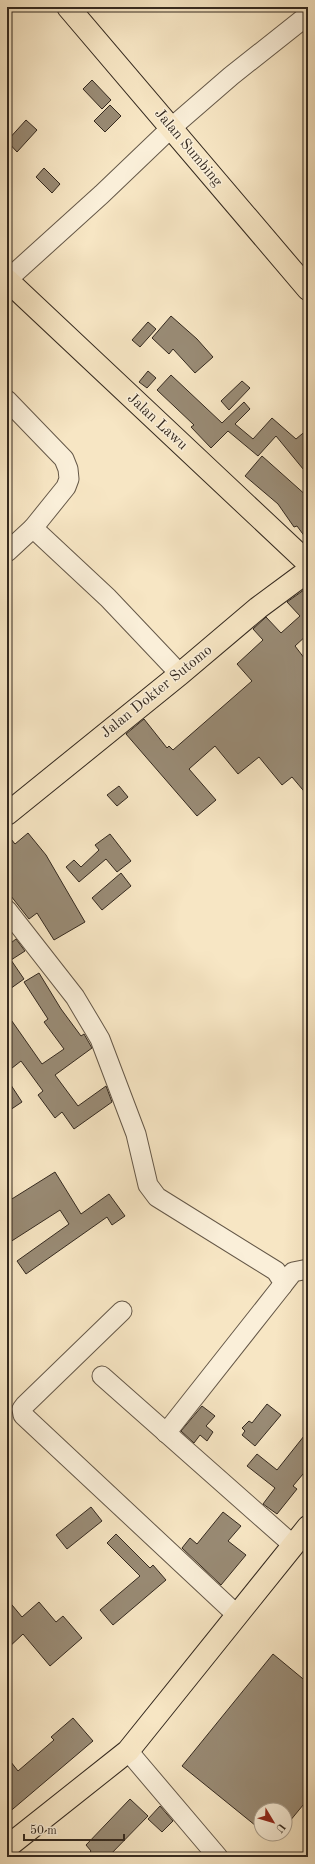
<svg xmlns="http://www.w3.org/2000/svg" width="315" height="1864" viewBox="0 0 315 1864" font-family="'Old Standard TT',serif">
  <style>
    .building { fill: #998b75; stroke: #34291f }
    .lines { fill: none; stroke-linecap: round; stroke-linejoin: round }
    .minor-casing { stroke: #655848; stroke-width: 21 }
    .major-casing { stroke: #34291f; stroke-width: 24 }
    .minor { stroke: #faefd9; stroke-width: 19 }
    .major { stroke: #f7e6c4; stroke-width: 22 }
    .labels { text-anchor: middle; dominant-baseline: central; stroke-width: 3; stroke-linejoin: round; paint-order: stroke }
    .street-label { font-size: 15px; fill: #34291f; stroke: #faefd9 }
  </style>
  <rect width="100%" height="100%" fill="#f7e6c4"/>
  <filter id="stains"><feTurbulence type="fractalNoise" baseFrequency=".005" numOctaves="4"/><feColorMatrix values="0 0 0 0 .2 0 0 0 0 .09 0 0 0 0 .02 0 0 0 .5 -.17"/></filter>
  <radialGradient id="worn" r=".72"><stop offset=".6" stop-color="#630" stop-opacity="0"/><stop offset="1" stop-color="#630" stop-opacity=".3"/></radialGradient>
  <g class="building">
    <path d="M92,80l19,20 -9,9 -19,-20z"/>
    <path d="M110,105l11,11 -16,16 -11,-11z"/>
    <path d="M26,120l11,10 -20,22 -10,-11z"/>
    <path d="M44,168l16,16 -8,9 -16,-16z"/>
    <path d="M171,316l26,23 16,18 -18,16 -22,-24 -4,5 -17,-16z"/>
    <path d="M148,322l8,7 -16,18 -8,-7z"/>
    <path d="M148,371l8,7 -9,10 -8,-6z"/>
    <path d="M171,375l51,48 22,-21 6,7 -15,15 18,15 19,-21 24,21 12,-10v46l-32,-39 -18,20 -30,-25 -17,17 -20,-21 3,-2 -37,-35z"/>
    <path d="M242,381l8,7 -21,22 -8,-9z"/>
    <path d="M262,456l46,41v44l-11,-15 -3,1 -16,-23 -33,-28z"/>
    <path d="M308,587v47l-13,12 13,17v133l-16,-19 -10,8 -23,-28 -21,17 -23,-28 -26,23 27,31 -19,16 -71,-82 18,-15 23,29 2,-2 4,4 79,-69 -15,-17 26,-24 -10,-11 13,-12 15,16 19,-17 -13,-14z"/>
    <path d="M119,786l9,11 -11,9 -10,-11z"/>
    <path d="M28,833l18,22 39,67 -31,18 -17,-27 -8,6 -22,-28v-57l8,10z"/>
    <path d="M110,834l21,27 -14,11 -11,-13 -27,23 -13,-15 8,-7 7,7 18,-17 -4,-5z"/>
    <path d="M121,873l10,13 -29,24 -10,-12z"/>
    <path d="M16,939l9,12 -14,9 13,19 -17,12v-45z"/>
    <path d="M39,973l22,36 20,27 3,-2 8,14 -37,27 23,31 28,-20 6,16 -38,27 -12,-17 -7,6 -17,-23 5,-4 -22,-30 -14,11v-58l35,50 22,-15 -20,-27 4,-3 -24,-37z"/>
    <path d="M7,1079l15,23 -15,10z"/>
    <path d="M55,1172l26,42 28,-20 16,22 -13,9 -5,-8 -81,57 -9,-13 52,-37 -9,-14 -53,34v-42z"/>
    <path d="M267,1404l14,11 -26,31 -13,-11 3,-4 -3,-3 7,-7 3,2z"/>
    <path d="M202,1406l13,10 -9,10 7,6 -6,9 -7,-6 -6,8 -13,-12z"/>
    <path d="M308,1431v37l-15,18 4,3 -20,25 -14,-10 12,-16 -28,-22 10,-12 20,16z"/>
    <path d="M91,1507l11,14 -35,28 -11,-14z"/>
    <path d="M223,1512l18,14 -13,15 18,14 -25,30 -39,-37 8,-10 7,6z"/>
    <path d="M116,1534l34,34 3,-3 13,15 -53,45 -13,-15 40,-34 -33,-33z"/>
    <path d="M7,1599l15,18 17,-15 17,20 7,-6 19,22 -32,28 -27,-32 -16,15z"/>
    <path d="M273,1654l35,29v116l-23,28v-17h-24v20l-79,-64z"/>
    <path d="M73,1718l20,23 -86,73v-57l11,14 36,-31 -3,-3z"/>
    <path d="M130,1799l18,17 -40,41h-22l5,-6 -5,-6z"/>
    <path d="M160,1806l13,15 -11,11 -14,-13z"/>
  </g>
  <g class="lines">
    <defs>
      <g id="minor">
        <path d="M7,280l95,-86 69,-66 60,-52 77,-61"/>
        <path d="M7,400l57,59 4,10 1,10 -3,8 -33,41"/>
        <path d="M7,552l26,-24 75,70 72,76"/>
        <path d="M7,910l68,87 25,42 36,95 12,51 9,12 119,74 7,11 -1,4 -116,147"/>
        <path d="M282,1286l11,-14 15,-3"/>
        <path d="M122,1311l-97,94 -3,4 1,6 214,200"/>
        <path d="M102,1376l191,169"/>
        <path d="M128,1751l90,106"/>
      </g>
      <g id="major">
        <path d="M68,7l240,282"/>
        <path d="M7,280l301,283"/>
        <path d="M7,814l173,-140 78,-66 50,-37"/>
        <path d="M7,1847l121,-96 180,-224"/>
      </g>
    </defs>
    <use href="#minor" class="minor-casing"/>
    <use href="#major" class="major-casing"/>
    <use href="#minor" class="minor"/>
    <use href="#major" class="major"/>
  </g>
  <g class="labels">
    <g class="street-label">
      <text transform="translate(188 148) rotate(50)">Jalan Sumbing</text>
      <text transform="translate(157 422) rotate(43)">Jalan Lawu</text>
      <text transform="translate(157 692) rotate(-39)">Jalan Dokter Sutomo</text>
    </g>
  </g>
  <rect width="315" height="1864" fill="none" stroke="#f7e6c4" stroke-width="24"/>
  <rect x="8" y="8" width="299" height="1848" fill="none" stroke="#34291f" stroke-width="2"/>
  <rect x="12" y="12" width="291" height="1840" fill="none" stroke="#34291f"/>
  <g transform="translate(273 1822) rotate(128)"><circle r="19" fill="#faefd9" stroke="#aba08f"/>
  <path d="M0-3L7 15L0 10L-7 15Z" fill="#8f2418"/>
  <text y="-6" font-size="11" font-weight="bold" text-anchor="middle" fill="#34291f">U</text>
  </g>
  <path d="M24 1834v6h100v-6" fill="none" stroke="#34291f" stroke-width="2"/>
  <text x="30" y="1834" font-size="12" fill="#34291f" stroke="#faefd9" stroke-width="3" paint-order="stroke">50 m</text>
  <rect width="100%" height="100%" filter="url(#stains)"/>
  <rect width="100%" height="100%" fill="url(#worn)"/>
</svg>
